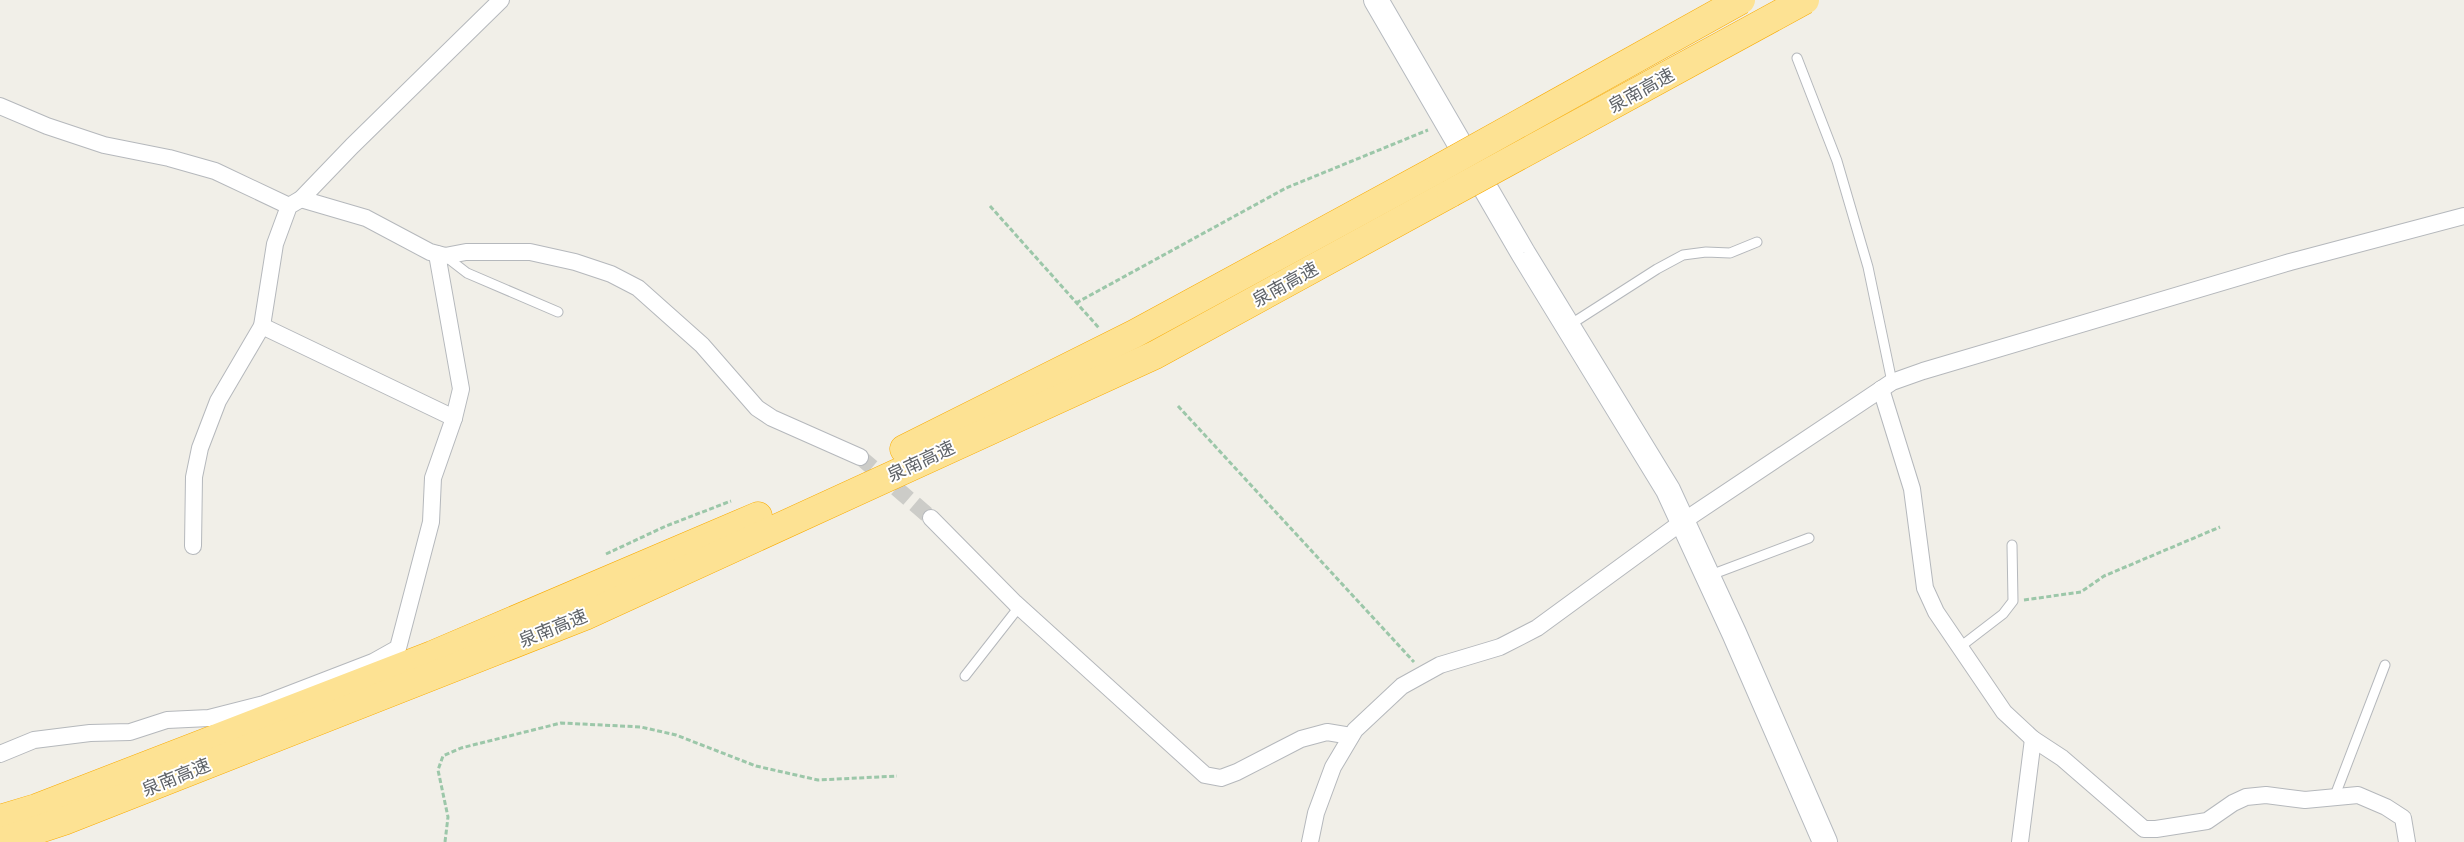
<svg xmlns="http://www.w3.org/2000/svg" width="2464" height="842" viewBox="0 0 2464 842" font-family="'Space Grotesk','Noto Sans SC',sans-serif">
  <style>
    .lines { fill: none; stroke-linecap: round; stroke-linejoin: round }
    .street-tunnel { stroke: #ccccc8; stroke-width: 16; stroke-dasharray: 16 8; stroke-linecap: butt }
    .lane-casing { stroke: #b5b8bc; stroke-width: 11 }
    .street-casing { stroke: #b5b8bc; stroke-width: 18 }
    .secondary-casing { stroke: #b6babf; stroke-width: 26 }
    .highway-casing { stroke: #f9ab00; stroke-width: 29 }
    .path { stroke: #9cc7a9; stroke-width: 3; stroke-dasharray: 5 2.5; stroke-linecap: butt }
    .lane { stroke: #fff; stroke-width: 9 }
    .street { stroke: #fff; stroke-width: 16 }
    .secondary { stroke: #fff; stroke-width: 24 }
    .highway { stroke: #fde293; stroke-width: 28 }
    .highway-bridge-casing { stroke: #f9ab00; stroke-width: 29; stroke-linecap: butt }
    .highway-bridge { stroke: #fde293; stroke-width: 28 }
    .labels { text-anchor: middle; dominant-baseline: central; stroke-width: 4; stroke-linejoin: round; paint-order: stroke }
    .street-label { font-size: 18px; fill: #5f6368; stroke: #fff }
  </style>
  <rect width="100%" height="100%" fill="#f1efe8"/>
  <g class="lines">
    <path class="street-tunnel" d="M860,457l71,61"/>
    <defs>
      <g id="lane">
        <path d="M1797,58l40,103 31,106 24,115"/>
        <path d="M445,256l22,17 91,39"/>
        <path d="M1568,326l89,-57 26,-14 23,-3 24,1 27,-11"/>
        <path d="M1708,576l101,-38"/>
        <path d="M1960,647l43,-33 10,-13 -1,-56"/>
        <path d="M965,676l54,-69"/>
        <path d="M2334,798l51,-133"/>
      </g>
      <g id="street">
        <path d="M0,106l47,20 57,19 65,13 46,13 74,35"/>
        <path d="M301,199l65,19 64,34 15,4 21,-4h64l45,10 36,12 27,14 64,57 55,63 15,10 88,39"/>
        <path d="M262,326l192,92"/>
        <path d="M1881,389l31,100 13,99 11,24 68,100 29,27 29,19 82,71h12l51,-8 26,-18 13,-6 20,-2 39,5 53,-5 28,12 17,11 4,24"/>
        <path d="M931,518l84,85 190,172 16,3 16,-6 64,-33 26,-7 24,4"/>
        <path d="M193,546l1,-69 6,-29 18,-47 44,-75 13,-82 14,-38 12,-7 51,-53 149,-146"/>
        <path d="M0,754l34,-14 56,-7 40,-1 37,-12 42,-2 55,-14 109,-42 25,-14 33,-126 2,-44 21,-60 7,-29 -24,-135"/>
        <path d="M1310,842l6,-29 17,-46 22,-37 47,-44 38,-21 60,-18 37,-19 145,-106 210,-140 31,-11 367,-109 174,-46"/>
        <path d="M2020,842l13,-103"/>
      </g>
      <path id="secondary" d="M1376,0l147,253 145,237 66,143 91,209"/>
      <g id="highway">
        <path d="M904,449l230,-115 302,-164"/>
        <path d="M0,819l36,-11 396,-153 326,-139"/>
        <path d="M0,842l64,-21 521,-205 570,-261 296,-162"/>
      </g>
    </defs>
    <use href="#lane" class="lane-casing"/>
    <use href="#street" class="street-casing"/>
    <use href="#secondary" class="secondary-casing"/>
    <use href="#highway" class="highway-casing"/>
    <g class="path">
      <path d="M990,206l109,122"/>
      <path d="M1076,303l210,-115 142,-58"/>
      <path d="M1178,406l236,256"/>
      <path d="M606,554l60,-28 65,-25"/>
      <path d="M2024,600l57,-8 23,-16 116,-49"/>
      <path d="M445,842l3,-25 -10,-47 5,-14 18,-8 100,-25 80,4 35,8 80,31 62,14 79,-4"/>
    </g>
    <use href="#lane" class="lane"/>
    <use href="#street" class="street"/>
    <use href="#secondary" class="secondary"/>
    <use href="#highway" class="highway"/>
    <defs>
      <g id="highway-bridge">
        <path d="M1436,170l305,-170"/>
        <path d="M1451,193l354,-193"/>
      </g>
    </defs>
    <use href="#highway-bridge" class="highway-bridge-casing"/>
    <use href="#highway-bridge" class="highway-bridge"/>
  </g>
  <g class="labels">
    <g class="street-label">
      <text transform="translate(1641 90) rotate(-29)">泉南高速</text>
      <text transform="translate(1285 284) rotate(-29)">泉南高速</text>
      <text transform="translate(921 461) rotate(-25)">泉南高速</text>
      <text transform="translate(553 628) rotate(-22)">泉南高速</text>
      <text transform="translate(176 777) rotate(-22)">泉南高速</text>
    </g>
  </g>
</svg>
